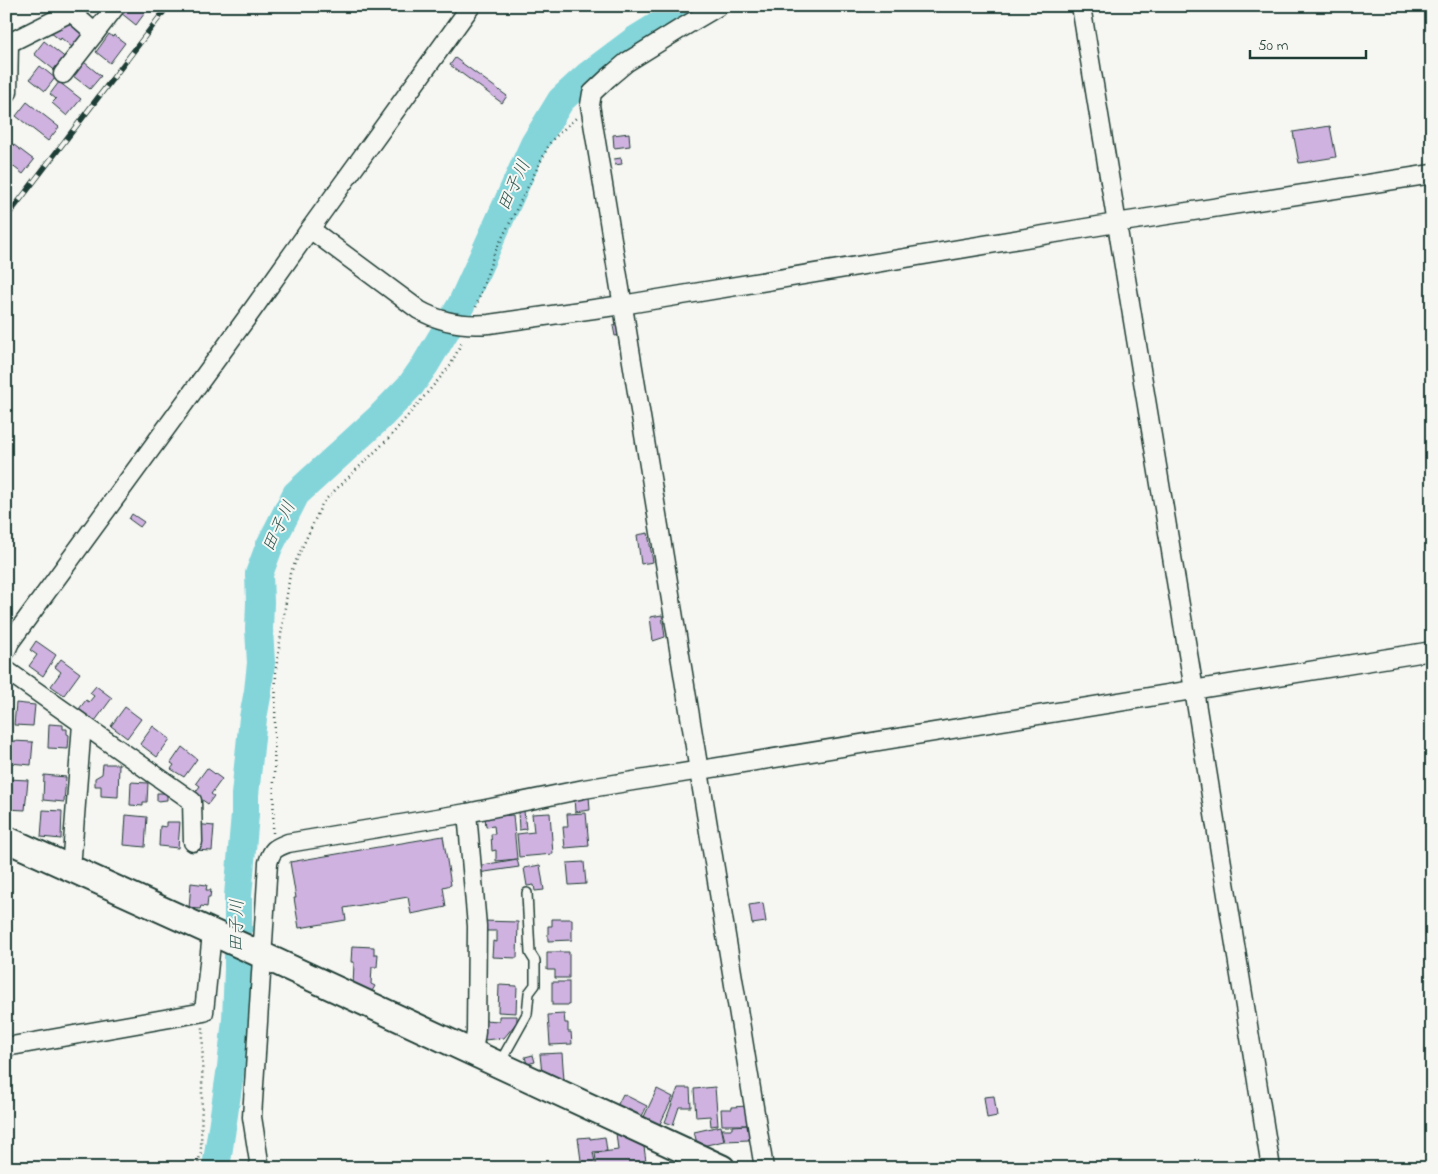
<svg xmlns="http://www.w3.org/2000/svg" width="1438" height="1174" viewBox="0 0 1438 1174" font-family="'Indie Flower','Klee One',sans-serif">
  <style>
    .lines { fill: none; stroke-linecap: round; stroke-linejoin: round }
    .river { stroke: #83d5da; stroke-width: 28 }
    .building { fill: #cfb2e0; stroke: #1f3d34 }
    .lane-casing { stroke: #1f3d34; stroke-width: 12 }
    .street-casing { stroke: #1f3d34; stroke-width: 21 }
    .secondary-casing { stroke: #1f3d34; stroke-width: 29 }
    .path { stroke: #1f3d34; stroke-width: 2.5; stroke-dasharray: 1 4; stroke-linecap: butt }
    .lane { stroke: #f6f6f2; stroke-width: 9 }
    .street { stroke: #f6f6f2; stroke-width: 18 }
    .secondary { stroke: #f6f6f2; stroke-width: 25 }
    .rail-casing { stroke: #1f3d34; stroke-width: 5.5 }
    .rail { stroke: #f6f6f2; stroke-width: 4; stroke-dasharray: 11; stroke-linecap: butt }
    .labels { text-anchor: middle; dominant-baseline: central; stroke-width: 4; stroke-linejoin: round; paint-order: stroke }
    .water-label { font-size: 18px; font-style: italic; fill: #335b55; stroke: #f6f6f2 }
  </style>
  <rect width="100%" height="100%" fill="#f6f6f2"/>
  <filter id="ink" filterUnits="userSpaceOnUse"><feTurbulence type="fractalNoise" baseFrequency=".02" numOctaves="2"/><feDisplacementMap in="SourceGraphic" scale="10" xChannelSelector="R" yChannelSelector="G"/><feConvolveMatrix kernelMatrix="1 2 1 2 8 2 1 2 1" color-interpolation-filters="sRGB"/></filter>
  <g filter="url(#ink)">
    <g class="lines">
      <path class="river" d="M216,1168l15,-101 5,-48 2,-50v-73l7,-82v-19l8,-77 5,-27 3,-28 -2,-34 1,-27 -1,-28 10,-27 27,-53 83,-76 32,-33 14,-20 36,-60 73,-161 27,-44 26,-24 48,-36 55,-34"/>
    </g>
    <g class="building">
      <path d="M126,6h24l-14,19 -15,-12z"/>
      <path d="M68,17l10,9 -2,3 7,6 -10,13 -12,-10 -1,2 -10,-8z"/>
      <path d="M109,34l4,3 1,-2 11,8 -15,20 -14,-11z"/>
      <path d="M44,41l23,18 -10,13 -23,-18z"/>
      <path d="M455,58l52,38 -5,7 -52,-38z"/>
      <path d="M84,62l17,14 -11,13 -17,-13z"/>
      <path d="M40,66l15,12 -10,13 -15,-12z"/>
      <path d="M59,82l22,17 -14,17 -15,-13 4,-4 -6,-5z"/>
      <path d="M27,102l32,25 -11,14 -32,-25z"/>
      <path d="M1330,126l6,31 -37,6 -6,-31z"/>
      <path d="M629,133l1,13 -16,2 -1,-13z"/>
      <path d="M6,139l28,21 -11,14 -17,-13z"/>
      <path d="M621,158l1,6 -7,1 -1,-6z"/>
      <path d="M619,325l2,10 -6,1 -2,-10z"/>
      <path d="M132,514l12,8 -4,5 -11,-8z"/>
      <path d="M648,533l5,29 -12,2 -4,-29z"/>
      <path d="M662,615l3,22 -12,4 -3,-24z"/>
      <path d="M36,641l20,14 -13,21 -14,-10 8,-11 -7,-5z"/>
      <path d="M61,659l19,14 -16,22 -13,-9 10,-14 -6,-5z"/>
      <path d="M96,686l16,12 -17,23 -16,-12 7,-9 3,2 5,-6 -4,-3z"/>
      <path d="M16,703l19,2 -2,21 -19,-1z"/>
      <path d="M125,707l16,12 -14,19 -16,-12z"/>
      <path d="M49,724l14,1v4h4v5l2,1 -1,14 -20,-1z"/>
      <path d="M153,726l17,13 -13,18 -17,-13z"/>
      <path d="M12,741l21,1 -2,23 -21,-2z"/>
      <path d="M182,747l15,12 -13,18 -13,-8 3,-4 -3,-2z"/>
      <path d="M103,764h16l-1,33 -17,-1v-10h-6v-8l7,-4z"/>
      <path d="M207,768l15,11 -11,15 3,2 -6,8 -14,-10 6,-8 -4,-3z"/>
      <path d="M44,775l22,2 -2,25 -21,-2z"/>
      <path d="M8,779l20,1 -3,30 -19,-1z"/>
      <path d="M131,782l17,1 -1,19h-4v4l-13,-1z"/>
      <path d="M157,793h10v7l-10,1z"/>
      <path d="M589,796l1,14 -15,2 -1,-14z"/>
      <path d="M43,810l19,1 -1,28 -20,-2z"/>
      <path d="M518,811h6l2,18 -7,1z"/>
      <path d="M550,813l3,41 -34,3 -2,-23 17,-2 -2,-18z"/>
      <path d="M586,813l3,33 -24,2 -2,-21h5l-1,-13z"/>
      <path d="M126,815l21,2 -2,30 -21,-2z"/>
      <path d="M513,815l4,44 -21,2v-11l-4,1 -1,-17h4l-1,-8 -8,1 -1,-10z"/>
      <path d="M166,822h14l-2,26 -19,-2 1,-20 6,1z"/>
      <path d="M195,824l19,2 -2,25 -19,-1z"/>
      <path d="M443,836l8,49 -8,2 3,20 -35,7 -3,-17 -64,11 2,12 -47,8 -5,-30h2l-6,-36z"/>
      <path d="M517,859l2,8 -41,6 -1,-7z"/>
      <path d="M584,862l2,22 -17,1 -2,-22z"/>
      <path d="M540,865l4,25 -9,1 -1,-6 -7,1 -3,-18z"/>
      <path d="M191,883l16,2 -1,5h5l-1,7h-2l-1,10 -6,-1 -1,3 -11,-1z"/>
      <path d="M763,903l3,19 -14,2 -3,-19z"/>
      <path d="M552,919h20v21l-24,1v-15h4z"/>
      <path d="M482,921l36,1 -1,36 -25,-1 1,-16 4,1v-11h-15z"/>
      <path d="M352,946l22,1v7h4l-1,13h-5l-1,17 4,2 -4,7 -8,-5 -10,-2 1,-24h-3z"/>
      <path d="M547,952h22v26h-14v-8h-8z"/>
      <rect x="552" y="982" width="17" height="23"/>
      <path d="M499,985l18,1 -1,27 -18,-1z"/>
      <path d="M564,1014l1,9h3v9h3l1,12 -22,1 -2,-30z"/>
      <path d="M499,1016h18v6l-13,16 -20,2v-20l15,1z"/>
      <path d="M562,1053l2,27h-7v-3h-6l-1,-4 -8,1 -2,-20z"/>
      <path d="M533,1055l2,7 -8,2 -2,-7z"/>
      <path d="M715,1087l3,38 -7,1 -1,-10 -14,1 -2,-28z"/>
      <path d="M678,1088h12l1,19h-12l-6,18 -8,-3z"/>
      <path d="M657,1089l16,8 -14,29 -16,-7z"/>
      <path d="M623,1094l24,12 -7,14 -24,-12z"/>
      <path d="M994,1096l3,20 -10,2 -3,-21z"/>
      <path d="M747,1106v19h-25l-1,-16h11v-2z"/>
      <path d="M749,1125v15l-24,1 -3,-12h10v-3z"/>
      <path d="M721,1126l3,15 -26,6 -4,-15z"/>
      <path d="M616,1133l28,14 3,21h-50l-2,-15 23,-3z"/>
      <path d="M590,1137v2l15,-2 2,14 -14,1 3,16h-14l-4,-30z"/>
    </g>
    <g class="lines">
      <defs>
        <path id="lane" d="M501,1063l2,-6 24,-43 2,-21 6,-8v-24l-5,-8 -3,-60"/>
        <g id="street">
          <path d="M719,6l-39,23 -53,33 -19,16 -16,15 -2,12 174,1063"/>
          <path d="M1081,6l113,684 77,478"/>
          <path d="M63,74l53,-68"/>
          <path d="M6,94l2,-2 1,-49 62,-31 24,21"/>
          <path d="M310,229l109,81c21,12 45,16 70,14l133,-19 494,-82 316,-49"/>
          <path d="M6,651l4,-9 241,-330 59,-83 161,-223"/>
          <path d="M6,670l186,131 1,41"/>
          <path d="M467,813l10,113 -1,106 -3,20"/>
          <path d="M71,869l11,-145"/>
          <path d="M6,1047l198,-35 8,-79"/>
          <path d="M260,1168l-8,-51 16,-254c4,-14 7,-15 20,-20l179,-30 117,-24 848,-138"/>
        </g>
        <path id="secondary" d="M6,839l256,116 460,213"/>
      </defs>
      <use href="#lane" class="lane-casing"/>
      <use href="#street" class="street-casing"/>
      <use href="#secondary" class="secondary-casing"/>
      <g class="path">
        <path d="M476,307l18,-53 57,-113 25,-23"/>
        <path d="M273,833l3,-165 14,-94 33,-72 65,-63 62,-73 13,-26"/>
        <path d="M197,1168l4,-16 2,-125"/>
      </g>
      <use href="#lane" class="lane"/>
      <use href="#street" class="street"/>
      <use href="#secondary" class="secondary"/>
      <defs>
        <path id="rail" d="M6,218l162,-212"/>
      </defs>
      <use href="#rail" class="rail-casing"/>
      <use href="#rail" class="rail"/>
    </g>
  </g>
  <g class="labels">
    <g class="water-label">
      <text transform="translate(515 186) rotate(-65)">田子川</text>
      <text transform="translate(280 527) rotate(-64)">田子川</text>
      <text transform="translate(238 926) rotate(-89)">田子川</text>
    </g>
  </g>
  <rect width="1438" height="1174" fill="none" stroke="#f6f6f2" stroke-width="25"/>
  <rect x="12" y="12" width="1413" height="1149" fill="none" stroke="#1f3d34" stroke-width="2" filter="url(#ink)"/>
  <path d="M1250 50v8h116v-8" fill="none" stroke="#1f3d34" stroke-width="2.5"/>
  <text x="1258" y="50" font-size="15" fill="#1f3d34" stroke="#f6f6f2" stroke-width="4" paint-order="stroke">50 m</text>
</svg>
